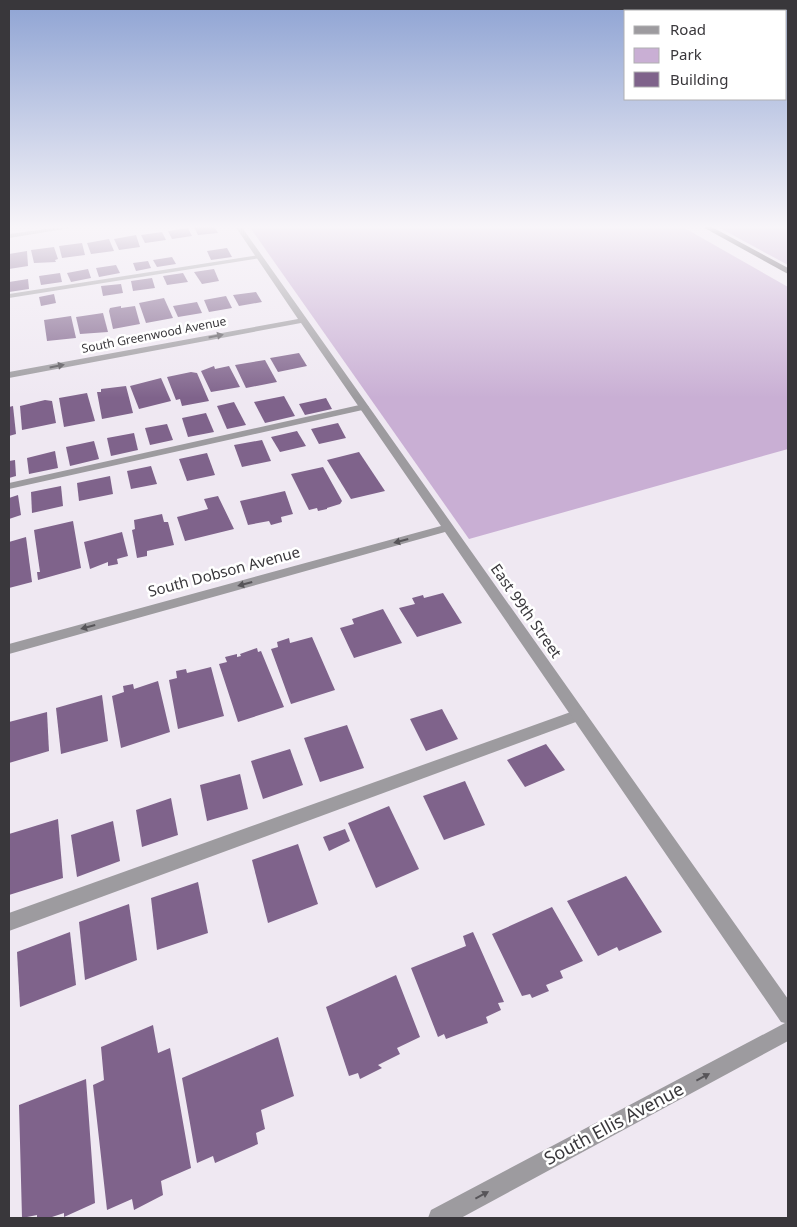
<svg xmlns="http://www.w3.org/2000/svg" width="797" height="1227" viewBox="0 0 797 1227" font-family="'Noto Sans',sans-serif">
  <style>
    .green { fill: #c9afd4 }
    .building { fill: #7f638b }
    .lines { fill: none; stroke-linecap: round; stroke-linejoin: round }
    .service { fill: #9d9b9f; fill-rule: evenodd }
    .minor { fill: #9d9b9f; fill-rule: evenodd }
    .motorway { fill: #48424a; fill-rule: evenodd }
    .oneway { fill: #575559 }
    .labels { text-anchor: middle; stroke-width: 5; stroke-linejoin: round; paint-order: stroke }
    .far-street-label { font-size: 12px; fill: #39373b; stroke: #fff }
    .street-label { font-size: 15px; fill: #39373b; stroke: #fff }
    .near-street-label { font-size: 18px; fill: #39373b; stroke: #fff }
  </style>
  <rect width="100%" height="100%" fill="#efe8f2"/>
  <g class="green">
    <path d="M249 226H681L788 287V449L469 539Z"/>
    <path d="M716 226H777L788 230V265Z"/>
  </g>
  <g class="building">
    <path d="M203 226H214L218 233 198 235 194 227Z"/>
    <path d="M188 228 192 236 172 239 168 231Z"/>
    <path d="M162 232 166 240 145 243 141 235Z"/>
    <path d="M136 235 140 247 119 250 114 239Z"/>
    <path d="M109 239 114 251 91 254 87 243Z"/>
    <path d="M82 243 85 255 62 258 59 246Z"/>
    <path d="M54 247 58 259 55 260 56 262 34 263 31 250Z"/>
    <path d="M227 248 232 257 211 260 207 251Z"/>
    <path d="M27 251 28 266 9 269V254Z"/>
    <path d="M172 257 176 264 157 267 153 260Z"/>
    <path d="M148 261 151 268 136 271 133 263Z"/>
    <path d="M116 265 120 273 99 277 96 268Z"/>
    <path d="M88 269 91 278 71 282 67 273Z"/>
    <path d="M214 269 219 281 202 284 194 272Z"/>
    <path d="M60 273 62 282 41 285 39 276Z"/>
    <path d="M183 273 188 282 167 285 163 276Z"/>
    <path d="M152 278 155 288 133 291 131 281Z"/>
    <path d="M28 279 29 289 9 292V282Z"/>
    <path d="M121 284 123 293 103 296 101 286Z"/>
    <path d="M256 292 262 302 239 306 233 295Z"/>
    <path d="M54 294 56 303 41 306 39 297Z"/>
    <path d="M226 296 232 308 209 312 204 300Z"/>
    <path d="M164 298 173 318 146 323 139 303Z"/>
    <path d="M197 302 202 313 178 317 173 306Z"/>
    <path d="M121 306V308L135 306 140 324 113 329 109 311 110 308Z"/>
    <path d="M103 313 108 332 80 334 76 317Z"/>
    <path d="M71 316 76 338 47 341 44 320Z"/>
    <path d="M299 353 307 366 278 372 270 358Z"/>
    <path d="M265 360 277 382 246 388 235 365Z"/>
    <path d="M214 366 215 369 229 366 240 387 211 392 201 371Z"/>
    <path d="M191 372 197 373 209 401 182 406 180 399 176 400 167 377Z"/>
    <path d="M161 378 171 401 139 409 130 386Z"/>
    <path d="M126 386 133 413 102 419 97 392H101V389Z"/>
    <path d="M87 393 95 421 64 427 59 398Z"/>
    <path d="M284 396 295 416 265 423 254 402Z"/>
    <path d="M326 398 332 409 305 415 299 404Z"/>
    <path d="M45 400 52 401 56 423 22 430 20 406Z"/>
    <path d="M234 402 246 425 227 429 217 406Z"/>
    <path d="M13 406 16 434 9 436V407Z"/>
    <path d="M206 413 214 432 188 437 182 418Z"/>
    <path d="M338 423 346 438 319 444 311 429Z"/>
    <path d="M167 424 173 440 150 445 145 428Z"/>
    <path d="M297 431 306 446 280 452 271 437Z"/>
    <path d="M134 433 138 450 111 456 107 438Z"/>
    <path d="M262 440 271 461 242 467 234 445Z"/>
    <path d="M94 441 99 459 70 466 66 447Z"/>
    <path d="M55 451 58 468 29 474 27 458Z"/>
    <path d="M359 452 385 491 351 499 327 460Z"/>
    <path d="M207 453 215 475 187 481 179 459Z"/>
    <path d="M15 460 16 476 9 478V461Z"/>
    <path d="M151 466 157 484 131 489 127 471Z"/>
    <path d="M323 467 342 501 340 504 327 508V509L318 511 317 508 309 510 291 474Z"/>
    <path d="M110 476 113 494 79 501 77 483Z"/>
    <path d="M61 486 63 506 32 513 31 492Z"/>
    <path d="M285 491 293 514 281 517 282 522 271 525 269 521 248 525 240 501Z"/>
    <path d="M18 495 21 515 9 519V498Z"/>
    <path d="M218 496 234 529 185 541 177 517 208 509 204 499Z"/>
    <path d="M162 514 164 522H168L174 545 147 551V556L137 558 132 530 135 529 134 520Z"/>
    <path d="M73 521 81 568 38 580 37 572H40L34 530Z"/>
    <path d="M122 532 128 556 117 559 118 564 108 566V562L90 569 84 542Z"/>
    <path d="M26 537 32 582 9 588V542Z"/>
    <path d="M443 593 462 623 417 637 399 608 415 604 412 598 423 595 424 598Z"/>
    <path d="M383 609 402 643 354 658 340 628 354 624 352 619Z"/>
    <path d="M312 637 335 690 291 704 271 649 278 647 277 642 289 638 290 643Z"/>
    <path d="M257 648 258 652 261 651 284 707 238 722 219 664 227 662 225 657 237 654V657L241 656 240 654Z"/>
    <path d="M211 667 224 716 178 729 169 680 177 678 176 671 186 669 187 673Z"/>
    <path d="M158 681 170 732 121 748 112 696 124 692 123 686 133 684 134 689Z"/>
    <path d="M102 695 108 741 61 754 56 708Z"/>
    <path d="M442 709 458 739 426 751 410 719Z"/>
    <path d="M47 712 49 751 9 763V722Z"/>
    <path d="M347 725 364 768 320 782 304 738Z"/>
    <path d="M546 744 565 770 525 787 507 760Z"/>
    <path d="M290 749 303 785 263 799 251 761Z"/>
    <path d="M240 774 248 809 207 821 200 785Z"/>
    <path d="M465 781 485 825 444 840 423 796Z"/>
    <path d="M171 798 178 835 142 847 136 810Z"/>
    <path d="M389 806 419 869 376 888 348 823Z"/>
    <path d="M58 819 63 878 9 895V834Z"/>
    <path d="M113 821 120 861 77 877 71 835Z"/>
    <path d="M345 829 350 841 329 851 323 837Z"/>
    <path d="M298 844 318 904 268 923 252 860Z"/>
    <path d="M626 876 662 932 619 951 617 947 598 956 567 901Z"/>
    <path d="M198 882 208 933 157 950 151 898Z"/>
    <path d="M129 904 137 960 85 980 79 922Z"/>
    <path d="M552 907 583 961 560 971 563 978 546 985 549 991 532 998 530 994 522 996 492 934Z"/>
    <path d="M70 932 76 985 20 1007 17 952Z"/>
    <path d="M473 932 504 1002 498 1003 501 1010 486 1017 488 1023 446 1039 444 1034 438 1037 411 968 466 946 463 936Z"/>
    <path d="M396 975 420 1037 397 1048 400 1054 378 1065 382 1068 360 1079 358 1073 349 1076 326 1007Z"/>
    <path d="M153 1025 158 1053 170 1048 191 1168 161 1181 163 1195 134 1210 132 1199 107 1210 93 1085 104 1080 101 1047Z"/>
    <path d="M278 1037 294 1096 261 1110 265 1129 256 1133 258 1144 215 1163 213 1156 197 1163 182 1078Z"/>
    <path d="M86 1079 95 1203 64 1217V1213L49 1218H37V1215L22 1218 19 1105Z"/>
  </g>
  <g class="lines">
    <g class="service">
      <path d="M259 255 261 256V258L9 298V294Z"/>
      <path d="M364 404 369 407 367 409 9 489V483Z"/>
      <path d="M579 709 584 711 586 715 584 719 9 931V913Z"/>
    </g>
    <g class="minor">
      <path d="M68 226H83L9 238V234Z"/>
      <path d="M235 226H241L788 999V1041L461 1218H428L431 1210 785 1023 781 1022 445 532 9 654V644L441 526 301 323 9 378V372L298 319Z"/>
    </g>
    <path class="motorway" d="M701 226H710L788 268V274Z"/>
  </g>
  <defs><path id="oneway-solid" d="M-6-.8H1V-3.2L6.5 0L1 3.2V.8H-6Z" transform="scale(1.25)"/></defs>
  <g class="oneway">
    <use href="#oneway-solid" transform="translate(216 336) rotate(-11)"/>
    <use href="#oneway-solid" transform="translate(57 366) rotate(-11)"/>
    <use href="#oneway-solid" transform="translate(401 541) rotate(165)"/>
    <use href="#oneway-solid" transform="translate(245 584) rotate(165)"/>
    <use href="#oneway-solid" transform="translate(88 627) rotate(165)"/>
    <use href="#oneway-solid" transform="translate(703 1077) rotate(-28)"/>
    <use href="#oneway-solid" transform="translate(482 1195) rotate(-28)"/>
  </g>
  <linearGradient id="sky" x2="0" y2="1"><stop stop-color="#8ea3d3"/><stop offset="0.57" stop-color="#f8f5f9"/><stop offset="1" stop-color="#f8f5f9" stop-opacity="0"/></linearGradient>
  <rect width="797" height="398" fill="url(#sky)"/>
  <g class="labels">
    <g class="far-street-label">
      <text transform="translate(154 335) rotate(-11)" y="4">South Greenwood Avenue</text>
    </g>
    <g class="street-label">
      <text transform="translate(224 572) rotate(-15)" y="5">South Dobson Avenue</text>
      <text transform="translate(526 611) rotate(55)" y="5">East 99th Street</text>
    </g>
    <g class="near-street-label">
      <text transform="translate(614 1124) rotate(-28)" y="6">South Ellis Avenue</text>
    </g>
  </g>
  <rect width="797" height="1227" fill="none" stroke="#39373b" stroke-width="20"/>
  <rect x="624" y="10" width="162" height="90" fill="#ffffff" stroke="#b0afb1"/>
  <rect x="634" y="26" width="25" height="8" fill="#9d9b9f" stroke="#b0afb1"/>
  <text x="670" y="35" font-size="15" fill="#39373b">Road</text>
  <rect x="634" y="48" width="25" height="15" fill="#c9afd4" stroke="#b0afb1"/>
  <text x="670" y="60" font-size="15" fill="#39373b">Park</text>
  <rect x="634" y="72" width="25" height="15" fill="#7f638b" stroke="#b0afb1"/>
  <text x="670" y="85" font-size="15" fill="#39373b">Building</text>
</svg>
